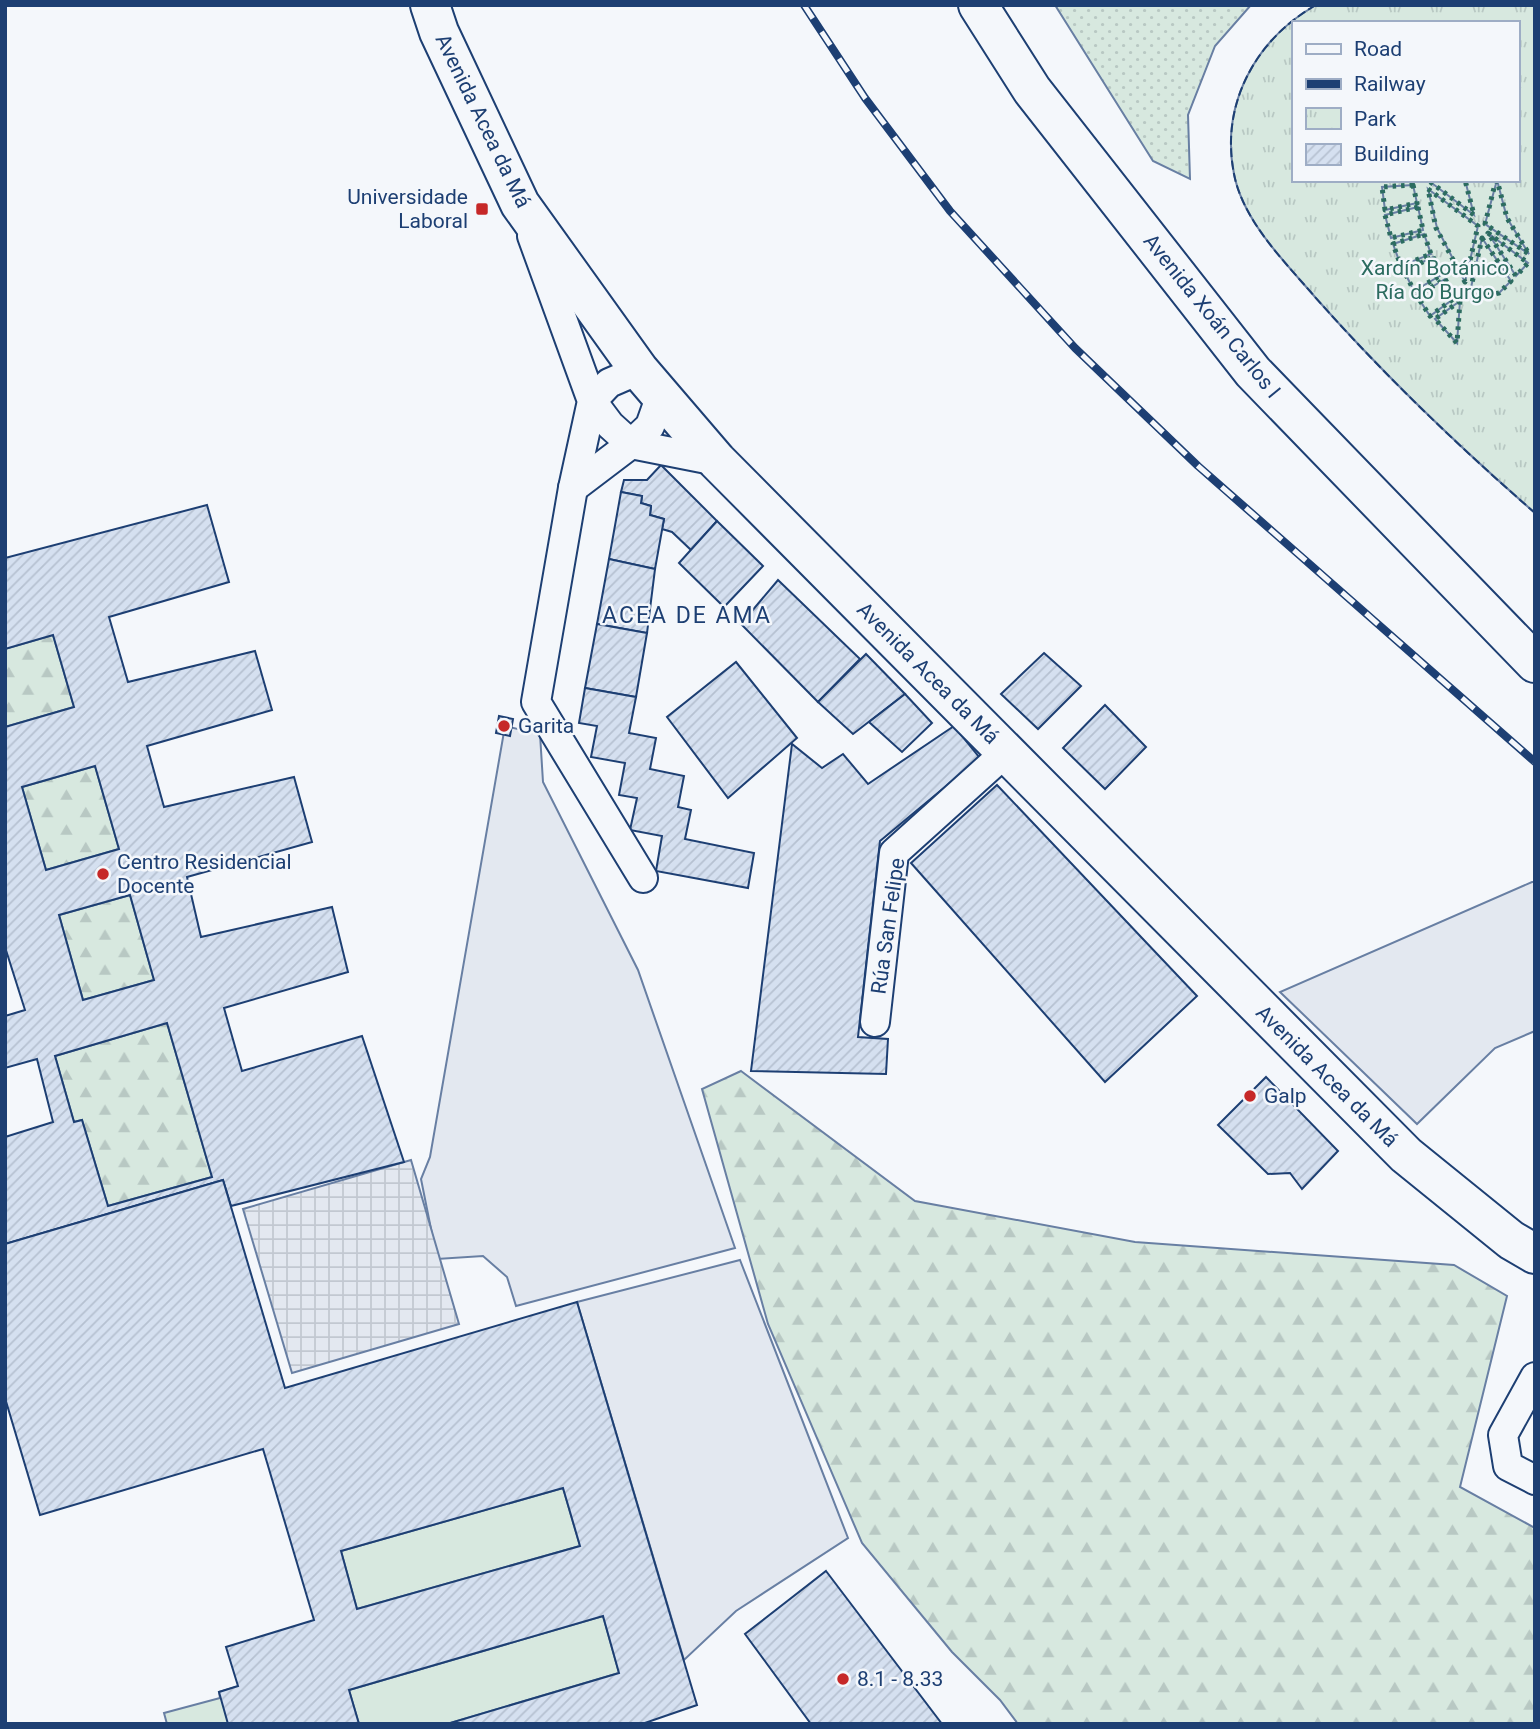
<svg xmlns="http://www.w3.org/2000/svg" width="1540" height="1729" viewBox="0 0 1540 1729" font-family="Roboto,sans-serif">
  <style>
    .grass { fill: url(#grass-dots); stroke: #687fa3; stroke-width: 2 }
    .forest { fill: url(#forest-firs); stroke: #687fa3; stroke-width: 2 }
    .park { fill: url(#park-tufts); stroke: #687fa3; stroke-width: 2; fill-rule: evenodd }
    .garden { fill: #d7e8df; stroke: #687fa3; stroke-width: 2 }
    .parking { fill: #e3e8f0; stroke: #687fa3; stroke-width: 2 }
    .plaza { fill: url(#plaza-grid); stroke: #687fa3; stroke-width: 2 }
    .building { fill: url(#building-hatch); stroke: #1d3f73; stroke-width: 2; fill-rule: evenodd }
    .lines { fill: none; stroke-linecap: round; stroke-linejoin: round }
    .street-casing { stroke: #1d3f73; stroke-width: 32 }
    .secondary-casing { stroke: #1d3f73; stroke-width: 42 }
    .street { stroke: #f4f7fb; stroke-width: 28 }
    .secondary { stroke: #f4f7fb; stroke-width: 38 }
    .rail-casing { stroke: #1d3f73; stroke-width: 8 }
    .rail { stroke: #f4f7fb; stroke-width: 5; stroke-dasharray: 16; stroke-linecap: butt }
    .hedge { stroke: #2c6c60; stroke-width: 5; stroke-dasharray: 3.5 5; stroke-linecap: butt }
    .fence { stroke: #1d3f73; stroke-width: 2; stroke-dasharray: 9 3.5; stroke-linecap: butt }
    .poi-dot { fill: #c62828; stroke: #f4f7fb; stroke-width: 2.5 }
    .labels { text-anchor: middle; stroke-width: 5; stroke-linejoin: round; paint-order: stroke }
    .street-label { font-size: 21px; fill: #1d3f73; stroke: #f4f7fb }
    .poi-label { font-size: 21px; fill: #1d3f73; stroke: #f4f7fb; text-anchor: start }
    .park-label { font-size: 21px; fill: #2c6c60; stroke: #f4f7fb }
    .neighbourhood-label { font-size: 23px; letter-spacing: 2px; fill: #1d3f73; stroke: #f4f7fb }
  </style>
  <defs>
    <pattern id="grass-dots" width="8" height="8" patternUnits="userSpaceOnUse" patternTransform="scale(1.75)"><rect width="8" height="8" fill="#d7e8df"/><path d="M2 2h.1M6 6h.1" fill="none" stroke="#b8c8c3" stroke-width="1.8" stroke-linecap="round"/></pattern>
    <pattern id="forest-firs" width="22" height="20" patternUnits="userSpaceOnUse" patternTransform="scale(1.75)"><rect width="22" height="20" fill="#d7e8df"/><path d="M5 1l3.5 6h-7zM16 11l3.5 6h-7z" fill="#b8c8c3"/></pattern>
    <pattern id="park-tufts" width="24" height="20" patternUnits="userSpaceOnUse" patternTransform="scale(1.75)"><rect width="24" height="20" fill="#d7e8df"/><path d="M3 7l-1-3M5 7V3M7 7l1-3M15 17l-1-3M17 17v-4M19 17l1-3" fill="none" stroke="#b8c8c3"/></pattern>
    <pattern id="plaza-grid" width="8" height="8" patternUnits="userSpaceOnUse" patternTransform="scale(1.75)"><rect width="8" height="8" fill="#e3e8f0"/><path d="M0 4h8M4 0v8" fill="none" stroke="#c2c8d1"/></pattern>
    <pattern id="building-hatch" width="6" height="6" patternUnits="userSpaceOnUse" patternTransform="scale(1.75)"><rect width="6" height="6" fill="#d5e0f0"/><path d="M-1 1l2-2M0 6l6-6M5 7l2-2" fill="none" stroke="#b6c1d1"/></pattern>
  </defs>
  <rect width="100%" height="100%" fill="#f4f7fb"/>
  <path class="grass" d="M1055 5H1251L1215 46 1188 115 1190 179 1153 161Z"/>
  <g class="forest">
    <path d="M53 635 74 707 5 727V649Z"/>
    <path d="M95 766 119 849 46 870 22 787Z"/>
    <path d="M130 895 154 980 83 1000 59 915Z"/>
    <path d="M167 1023 212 1177 108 1206 82 1120 74 1122 55 1056Z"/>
    <path d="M741 1071 915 1201 1135 1242 1454 1265 1507 1296 1460 1487 1535 1528V1724H1018L1000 1700 952 1652 862 1543 768 1324 702 1089Z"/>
  </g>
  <path class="park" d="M1316 5H1535V513C1457 445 1384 375 1315 297 1285 262 1243 221 1234 174 1220 104 1256 39 1316 5ZM1293 23H1517V180H1293Z"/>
  <g class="garden">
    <path d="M1465 180 1474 215 1429 181Z"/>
    <path d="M1497 180 1507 218 1529 254 1485 224Z"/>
    <path d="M1413 185 1417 203 1385 210 1382 187Z"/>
    <path d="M1428 189 1478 226 1465 282 1437 228Z"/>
    <path d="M1418 207 1423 230 1391 238 1385 215Z"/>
    <path d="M1488 233 1528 263 1516 276Z"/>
    <path d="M1424 234 1431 254 1401 266 1393 244Z"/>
    <path d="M1482 238 1511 281 1499 293 1477 297 1470 292Z"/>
    <path d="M1433 257 1443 274 1414 291 1404 271Z"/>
    <path d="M1445 279 1456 297 1430 316 1417 296Z"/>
    <path d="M1460 301 1457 343 1435 319Z"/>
    <path d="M563 1488 580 1546 357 1609 341 1551Z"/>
    <path d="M603 1616 619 1673 447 1724H359L349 1690Z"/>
    <path d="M310 1665 328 1724H167L164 1713 220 1698 219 1692Z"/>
  </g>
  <g class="parking">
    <path d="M505 726 540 734 543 782 638 970 735 1248 516 1306 507 1277 483 1256 437 1259 421 1179 430 1157Z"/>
    <path d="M1532 882H1535V1031L1495 1048 1417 1124 1280 992Z"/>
    <path d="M740 1260 848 1538 736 1611 684 1660 577 1302Z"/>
  </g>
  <path class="plaza" d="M411 1160 459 1324 292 1373 243 1209Z"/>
  <g class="building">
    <path d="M661 465 717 521 691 550 672 532 662 529 664 519 650 515 651 506 641 503 642 496 621 492 624 480H647Z"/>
    <path d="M621 492 642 496 641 503 651 506 650 515 664 519 655 569 609 559Z"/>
    <path d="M207 505 229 582 109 617 128 682 255 651 272 710 147 746 164 807 294 777 312 842 187 877 201 937 332 907 348 972 224 1008 242 1071 362 1036 404 1162 231 1206 223 1180 5 1244V1137L53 1122 37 1059 5 1068V1016L25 1010 5 947V727L74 707 53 635 5 649V558ZM95 766 119 849 46 870 22 787ZM130 895 154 980 83 1000 59 915ZM167 1023 212 1177 108 1206 82 1120 74 1122 55 1056Z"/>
    <path d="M717 521 763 566 724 607 679 563Z"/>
    <path d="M609 559 655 569 647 633 597 624Z"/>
    <path d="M778 580 860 659 818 702 741 624Z"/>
    <path d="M597 624 647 633 636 697 585 688Z"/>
    <path d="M1044 653 1081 686 1038 729 1001 694Z"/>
    <path d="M866 654 905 694 853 734 818 702Z"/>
    <path d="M736 662 797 738 728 798 667 717Z"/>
    <path d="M585 688 636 697 629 733 656 738 650 769 684 776 678 807 691 810 685 839 754 853 748 888 656 871 662 836 630 830 637 798 619 795 625 763 591 757 597 726 579 723Z"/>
    <path d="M905 694 932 723 902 752 869 722Z"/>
    <path d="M1105 705 1146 747 1105 789 1063 748Z"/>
    <path d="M499 716 513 719 510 736 496 733Z"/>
    <path d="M954 726 980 758 880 841 858 1037 888 1039 886 1074 751 1071 792 744 822 768 843 754 868 784Z"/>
    <path d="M997 785 1197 996 1105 1082 911 863Z"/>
    <path d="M1266 1077 1338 1151 1302 1189 1290 1173 1268 1174 1218 1125Z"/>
    <path d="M223 1180 285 1388 577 1302 697 1705 642 1724H447L619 1673 603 1616 349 1690 359 1724H228L219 1692 238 1686 226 1647 314 1620 263 1449 40 1515 5 1398V1244ZM563 1488 580 1546 357 1609 341 1551Z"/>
    <path d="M826 1571 942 1724H811L745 1634Z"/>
  </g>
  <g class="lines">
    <defs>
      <g id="street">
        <path d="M532 236 592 401 573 488 536 702 643 878"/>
        <path d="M639 370 609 383 592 401 610 425 631 444 650 426 661 395"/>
        <path d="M573 488 631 444 717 461"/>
        <path d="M875 1022 894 853 1006 752"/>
        <path d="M1535 1377 1503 1435 1508 1466 1535 1480"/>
      </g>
      <g id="secondary">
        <path d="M430 5 439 32 520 204 639 370 717 461 1406 1155 1511 1240 1535 1254"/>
        <path d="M978 5 1032 90 1253 372 1535 663"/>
      </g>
    </defs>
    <use href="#street" class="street-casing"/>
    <use href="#secondary" class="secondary-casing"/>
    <use href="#street" class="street"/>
    <use href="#secondary" class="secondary"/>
    <defs>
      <path id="rail" d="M804 5 865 98 950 211 1075 348 1198 466 1535 762"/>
    </defs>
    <use href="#rail" class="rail-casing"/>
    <use href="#rail" class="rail"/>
    <g class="hedge">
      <path d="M1517 79V80"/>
      <path d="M1517 88 1520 85 1517 91"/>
      <path d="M1436 180 1429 181 1474 215 1465 180"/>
      <path d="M1496 180 1485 224 1529 254 1507 218 1497 180"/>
      <path d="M1413 185 1417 203 1385 210 1382 187Z"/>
      <path d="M1428 189 1478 226 1465 282 1436 228Z"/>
      <path d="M1418 207 1423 230 1391 238 1385 215Z"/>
      <path d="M1488 233 1528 263 1516 276Z"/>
      <path d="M1424 234 1431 254 1401 266 1393 244Z"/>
      <path d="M1482 238 1511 281 1499 293 1477 297 1470 292Z"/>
      <path d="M1433 257 1443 274 1414 291 1404 271Z"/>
      <path d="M1445 279 1456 297 1430 316 1417 296Z"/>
      <path d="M1460 301 1457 343 1435 319Z"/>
    </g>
    <path class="fence" d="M1316 5C1256 39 1220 104 1234 174 1243 221 1285 262 1315 297 1384 375 1457 445 1535 513"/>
  </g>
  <g class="poi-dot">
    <rect x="475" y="202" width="14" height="14" rx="3.5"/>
    <circle cx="504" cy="726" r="7"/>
    <circle cx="103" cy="874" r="7"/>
    <circle cx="1250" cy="1096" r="7"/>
    <circle cx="843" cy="1679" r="7"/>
  </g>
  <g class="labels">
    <g class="street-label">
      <text transform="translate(483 121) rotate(64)" y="7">Avenida Acea da Má</text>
      <text transform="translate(1212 316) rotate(51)" y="7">Avenida Xoán Carlos I</text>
      <text transform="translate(928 673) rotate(45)" y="7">Avenida Acea da Má</text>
      <text transform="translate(888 926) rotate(-82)" y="7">Rúa San Felipe</text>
      <text transform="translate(1327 1076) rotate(45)" y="7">Avenida Acea da Má</text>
    </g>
    <g class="poi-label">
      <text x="468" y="204" text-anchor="end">Universidade<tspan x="468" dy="24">Laboral</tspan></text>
      <text x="518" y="733">Garita</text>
      <text x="117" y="869">Centro Residencial<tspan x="117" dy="24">Docente</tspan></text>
      <text x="1264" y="1103">Galp</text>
      <text x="857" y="1686">8.1 - 8.33</text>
    </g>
    <g class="park-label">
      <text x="1435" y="275">Xardín Botánico<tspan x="1435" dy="24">Ría do Burgo</tspan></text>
    </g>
    <g class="neighbourhood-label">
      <text x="687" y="623">ACEA DE AMA</text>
    </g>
  </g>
  <rect width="1540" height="1729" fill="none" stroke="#1d3f73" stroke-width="14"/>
  <rect x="1292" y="21" width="228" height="161" fill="#f4f7fb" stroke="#9eadc5" stroke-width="2"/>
  <rect x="1306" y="44" width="35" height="10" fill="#f4f7fb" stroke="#9eadc5" stroke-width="2"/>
  <text x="1354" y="56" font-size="21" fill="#1d3f73">Road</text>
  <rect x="1306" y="79" width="35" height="10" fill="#1d3f73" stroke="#9eadc5" stroke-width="2"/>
  <text x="1354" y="91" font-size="21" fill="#1d3f73">Railway</text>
  <rect x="1306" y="108" width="35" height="21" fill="url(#park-tufts)" stroke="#9eadc5" stroke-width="2"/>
  <text x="1354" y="126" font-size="21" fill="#1d3f73">Park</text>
  <rect x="1306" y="144" width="35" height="21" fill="url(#building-hatch)" stroke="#9eadc5" stroke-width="2"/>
  <text x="1354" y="161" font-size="21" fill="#1d3f73">Building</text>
</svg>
